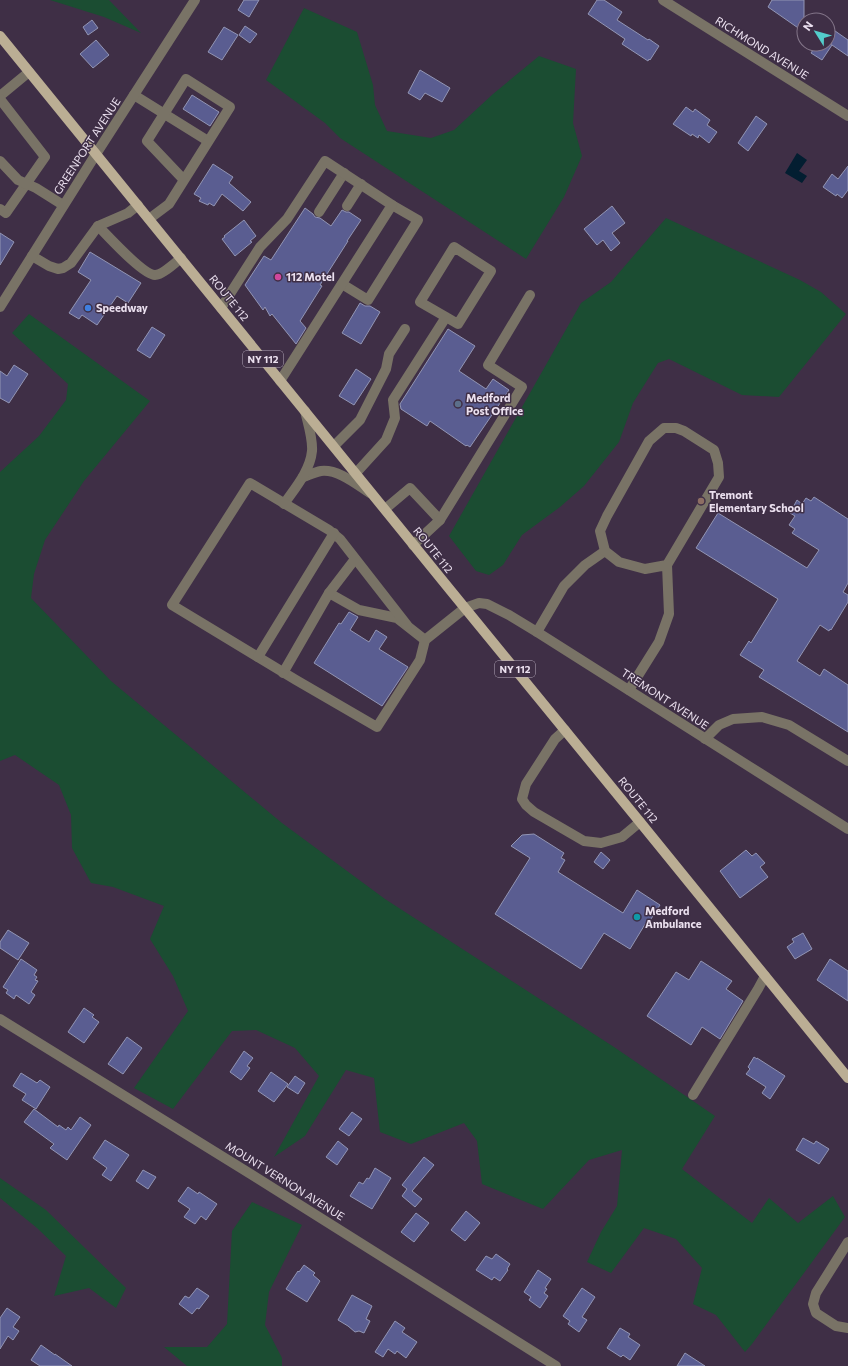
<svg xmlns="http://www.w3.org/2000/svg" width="848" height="1366" viewBox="0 0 848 1366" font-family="Commissioner,sans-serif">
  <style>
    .green { fill: #1b4d32 }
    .water { fill: #031e31 }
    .building { fill: #5a5d91; stroke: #9295b4 }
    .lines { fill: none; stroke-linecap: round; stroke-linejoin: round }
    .minor { stroke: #797366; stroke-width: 10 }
    .major { stroke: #bbae94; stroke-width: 10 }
    .hotel-dot { fill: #d1479c; stroke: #3f2f46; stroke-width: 1.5 }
    .shop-dot { fill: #3f7fe0; stroke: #3f2f46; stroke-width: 1.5 }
    .service-dot { fill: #5c6f8a; stroke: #3f2f46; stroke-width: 1.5 }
    .education-dot { fill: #8d6e63; stroke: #3f2f46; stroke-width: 1.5 }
    .culture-dot { fill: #0f9aa8; stroke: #3f2f46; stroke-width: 1.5 }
    .labels { text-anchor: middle; stroke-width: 3; stroke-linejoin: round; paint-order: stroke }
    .shield { fill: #3f2f46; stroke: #b7abbc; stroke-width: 1 }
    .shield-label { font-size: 10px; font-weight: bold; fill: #ebe0ef }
    .street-label { font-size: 11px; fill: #ebe0ef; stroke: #3f2f46 }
    .poi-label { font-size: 11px; font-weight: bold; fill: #ebe0ef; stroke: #3f2f46; text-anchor: start }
  </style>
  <rect width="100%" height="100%" fill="#3f2f46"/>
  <g class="green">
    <path d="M50 0H109L141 33 104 17Z"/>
    <path d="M304 8 357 32 373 85 375 105 387 131 431 138 454 130 493 94 539 56 576 69 573 123 582 156 564 197 526 259 340 138 325 123 266 80Z"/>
    <path d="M666 218 800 280 821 292 846 314 779 397 742 395 669 359 658 363 633 403 619 442 584 486 560 507 522 535 503 565 489 575 476 571 449 536 581 303 611 282Z"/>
    <path d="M29 314 150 401 84 481 45 540 34 574 31 598 111 681 282 823 385 899 614 1047 715 1116 682 1169 752 1223 769 1198 798 1223 833 1196 845 1217 752 1344 745 1352 716 1315 693 1304 702 1268 676 1239 644 1228 611 1273 587 1262 601 1232 617 1206 622 1150 589 1160 543 1209 482 1184 477 1141 464 1123 411 1144 380 1132 374 1078 346 1070 305 1136 274 1157 319 1076 295 1048 256 1030 232 1031 173 1109 134 1088 188 1011 173 976 150 939 164 906 113 887 91 883 72 848 71 815 59 785 15 755 0 761V472L39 436 66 400 68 384 12 333Z"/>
    <path d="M0 1178 46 1210 126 1288 116 1308 89 1288 54 1296 66 1256 37 1228 0 1198Z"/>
    <path d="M252 1202 302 1225 269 1292 265 1325 282 1358V1366H187L164 1347H207L227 1324 232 1231Z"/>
  </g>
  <path class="water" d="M797 153 807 160 799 171 807 176 802 183 785 173Z"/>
  <g class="building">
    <path d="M244 0H259L249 17 238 10Z"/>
    <path d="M597 0H604L622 12 617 20 648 40 649 39 659 46 650 60 649 59 648 61 622 44 625 39 588 14Z"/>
    <path d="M772 0H804V32L768 7Z"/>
    <path d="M92 20 98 28 88 35 83 27Z"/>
    <path d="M245 26 257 34 250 43 239 35Z"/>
    <path d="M828 26 848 40V56L832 45 822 60 811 53 813 50 803 44H832L828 41Z"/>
    <path d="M224 27 238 35 222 60 208 52Z"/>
    <path d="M96 40 109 55 93 68 80 54Z"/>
    <path d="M420 70 450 88 442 102 425 93 420 100 408 93Z"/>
    <path d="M192 95 219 112 210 126 183 109Z"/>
    <path d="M686 107 693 112 695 109 710 120 707 125 717 132 709 143 699 135 698 138 692 134 691 136 673 124Z"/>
    <path d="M756 116 767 124 748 151 738 143Z"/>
    <path d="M213 164 233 177 229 183 251 202 243 211 222 194 214 206 209 203 208 205 199 201 201 198 194 194Z"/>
    <path d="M848 166V190L842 198 837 194 836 196 823 187 832 174 838 179Z"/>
    <path d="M612 206 625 223 612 233 620 243 611 251 603 240 597 245 584 229Z"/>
    <path d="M305 208 313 214 315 217 320 218 331 226 342 210 346 212H349L361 220 347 241H348L320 285 322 286 300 321 306 328 296 344 272 314 270 316 265 307 263 310 245 285 264 256 271 260Z"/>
    <path d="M244 220 256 236 250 241 252 242 235 256 222 239 225 237 224 236Z"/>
    <path d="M0 233 14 242 0 265Z"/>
    <path d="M90 252 141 283 128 303 117 296 97 325 82 315 79 319 69 313 91 280 78 272Z"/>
    <path d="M360 303 365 306H370L380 312 361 344 342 333Z"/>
    <path d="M152 327 165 335 150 358 137 350Z"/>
    <path d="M448 329 475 346 459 371 486 389 493 379 509 390 470 447 467 445 466 446 430 421 427 426 401 409 400 404Z"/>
    <path d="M14 365 28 374 9 403 0 398V371L7 376Z"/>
    <path d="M356 369 371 379 354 405 339 396Z"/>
    <path d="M814 497 848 519V583L843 592 848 595V602L831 630 830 629 829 631 820 625 797 661 820 676 824 669 848 685V732L759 677 764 670 740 655 749 641 751 643 778 599 696 548 718 513 807 568 819 550 792 533 795 529 789 525 795 516 790 513 797 500 802 504 806 498 811 501Z"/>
    <path d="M349 612 358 617 350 630 369 642 376 630 387 637 379 649 408 667 382 706 314 663 339 623 341 624Z"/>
    <path d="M534 834 564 853 561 858 565 860 558 872 623 913 637 890 660 905 649 922 647 921 630 949 604 933 581 969 495 914 530 858 511 846 522 835Z"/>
    <path d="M746 850 752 856 756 853 765 863 760 867 768 877 740 898 720 871Z"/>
    <path d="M601 852 610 860 603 869 594 862Z"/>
    <path d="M8 930 29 943 18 960 0 948V942Z"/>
    <path d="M803 933 812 949 795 959 787 947 794 942 792 939Z"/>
    <path d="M21 959 37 970 34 975 37 977 35 980 38 981 31 992 35 995 29 1004 16 995 14 999 6 993 8 990 3 987Z"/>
    <path d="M830 959 848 971V1001L817 980Z"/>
    <path d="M701 961 732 981 726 989 743 1001 720 1039 702 1027 691 1045 647 1016 676 972 689 980Z"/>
    <path d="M84 1008 94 1015 92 1017 99 1022 84 1043 68 1032Z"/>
    <path d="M127 1037 142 1048 123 1074 108 1064Z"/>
    <path d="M244 1051 253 1058 247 1066 250 1068 241 1080 230 1072Z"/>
    <path d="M754 1057 757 1059V1058L785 1076 770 1099 762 1093 766 1087 746 1074 750 1069 748 1067Z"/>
    <path d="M271 1072 288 1084 274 1102 258 1091Z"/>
    <path d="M21 1073 37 1083 40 1080 50 1087 36 1109 22 1100 26 1094 13 1086Z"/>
    <path d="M295 1076 305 1083 298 1094 287 1087Z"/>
    <path d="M34 1109 58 1127 59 1125 66 1130 68 1127 71 1130 80 1117 91 1125 67 1160 50 1148 54 1144 24 1122Z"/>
    <path d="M352 1112 362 1119 349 1136 339 1129Z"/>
    <path d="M803 1138 814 1144 816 1141 829 1149 819 1164 796 1150Z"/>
    <path d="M105 1140 129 1155 111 1181 102 1175 107 1168 93 1158Z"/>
    <path d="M338 1141 348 1149 337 1165 326 1157Z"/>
    <path d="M424 1157 434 1165 412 1191 422 1199 415 1207 402 1196 407 1189 402 1185Z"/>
    <path d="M375 1168 391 1178 372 1209 350 1196 359 1182 363 1184 367 1178 369 1179Z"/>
    <path d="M143 1170 156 1177 148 1189 136 1181Z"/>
    <path d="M188 1187 198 1194 199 1192 217 1204 206 1220 201 1216 195 1224 184 1217 190 1209 178 1201Z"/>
    <path d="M466 1211 480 1223 465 1241 451 1230Z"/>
    <path d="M416 1213 429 1223 414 1242 401 1232Z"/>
    <path d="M496 1254 510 1264 507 1269 508 1270 500 1281 494 1277 492 1280 476 1270 486 1256 492 1259Z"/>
    <path d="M304 1265 315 1273 313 1275 320 1281 307 1302 286 1289 298 1271 299 1272Z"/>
    <path d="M538 1270 551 1279 545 1288 547 1289 544 1293 548 1296 540 1308 529 1300 531 1297 524 1292Z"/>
    <path d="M197 1288 209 1296 199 1309 197 1308 192 1314 179 1304 185 1296 189 1298Z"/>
    <path d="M582 1288 595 1297 582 1317 587 1320 579 1332 568 1324 570 1321 563 1316Z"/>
    <path d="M352 1295 372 1306 366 1319 370 1321 364 1333 359 1331 355 1332 348 1326 338 1320Z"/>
    <path d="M7 1308 20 1317 13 1327 19 1331 13 1340 8 1336 0 1349V1318Z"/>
    <path d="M395 1321 405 1328 402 1332 417 1342 406 1358 397 1351 395 1354 388 1349 383 1357 375 1352Z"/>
    <path d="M620 1328 630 1334 628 1337 640 1345 630 1360 623 1355 621 1357 607 1348Z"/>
    <path d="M41 1345 55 1355V1354L72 1366H40L31 1360Z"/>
    <path d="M685 1353 705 1366H677Z"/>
  </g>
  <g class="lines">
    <g class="minor">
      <path d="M663 0 848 116"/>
      <path d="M134 95 208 141"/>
      <path d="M0 96 29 72"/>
      <path d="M0 99 45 157 6 213 0 209"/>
      <path d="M0 161 18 180 36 188 63 205"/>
      <path d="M347 206 361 184"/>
      <path d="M319 212 344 173"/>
      <path d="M149 219 169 204 230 107 186 79 147 141 184 180"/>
      <path d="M98 226C108 236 143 275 155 275 162 275 175 263 181 258"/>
      <path d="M32 256 49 266 58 269 63 268 71 263 98 226 128 213 138 205"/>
      <path d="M342 284 368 300 418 220 392 205"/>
      <path d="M0 307 96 154 195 0"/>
      <path d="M221 308 260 247 287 219 325 161 392 205 280 381"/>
      <path d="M334 446 360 420 386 369 389 354 405 329"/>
      <path d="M356 473 386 440 395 418 393 400 446 317 420 302 454 247 491 271 458 324 446 317"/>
      <path d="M303 477C309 475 315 472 321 471 338 469 356 484 370 493"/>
      <path d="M284 504C295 488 310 471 312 451 313 439 308 424 305 411"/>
      <path d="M385 509 410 488 440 520"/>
      <path d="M413 545 440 520 522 387 488 365 530 295"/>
      <path d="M329 593 359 610 397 618 425 640"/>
      <path d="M407 625 340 539 329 530 250 483 172 605 296 680 377 727 420 660 425 640 465 608 479 603 487 604 509 615 537 632 848 829"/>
      <path d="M537 632 564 586 585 565 605 551"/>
      <path d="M258 657 334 533"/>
      <path d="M283 673 329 593 355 559"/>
      <path d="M629 690 659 642 669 614 667 565 719 477 718 463 714 450 684 431 676 428H664L649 441 607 516 600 531 605 551 619 562 645 569 667 565"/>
      <path d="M565 730 555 739 526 784 522 799 526 805 534 812 584 841 601 843 622 837 640 822"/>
      <path d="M705 739 719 725 733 719 762 717 789 725 848 761"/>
      <path d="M0 1019 249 1173 556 1366"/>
      <path d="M693 1095 758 989 765 976"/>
      <path d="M848 1242 816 1293 813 1304 816 1313 836 1326 848 1328"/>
    </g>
    <path class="major" d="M0 36 451 591 640 822 848 1078"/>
  </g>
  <circle class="hotel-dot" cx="278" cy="277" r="4"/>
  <circle class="shop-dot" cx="88" cy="308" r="4"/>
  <circle class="service-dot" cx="458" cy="404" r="4"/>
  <circle class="education-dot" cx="701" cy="501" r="4"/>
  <circle class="culture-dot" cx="637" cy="917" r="4"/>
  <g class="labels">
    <g class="shield">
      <rect x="243" y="351" width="40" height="16" rx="3"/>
      <rect x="495" y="661" width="40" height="16" rx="3"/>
    </g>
    <g class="shield-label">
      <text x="263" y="363">NY 112</text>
      <text x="515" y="673">NY 112</text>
    </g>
    <g class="street-label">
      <text transform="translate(762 48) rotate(32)" y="4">RICHMOND AVENUE</text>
      <text transform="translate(87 146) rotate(-57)" y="4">GREENPORT AVENUE</text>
      <text transform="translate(229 298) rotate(51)" y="4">ROUTE 112</text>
      <text transform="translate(433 550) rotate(51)" y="4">ROUTE 112</text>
      <text transform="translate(665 699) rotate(33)" y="4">TREMONT AVENUE</text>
      <text transform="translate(638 800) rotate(51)" y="4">ROUTE 112</text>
      <text transform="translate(285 1181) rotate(32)" y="4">MOUNT VERNON AVENUE</text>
    </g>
    <g class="poi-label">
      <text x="286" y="281">112 Motel</text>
      <text x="96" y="312">Speedway</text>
      <text x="466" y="402">Medford<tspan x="466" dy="13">Post Office</tspan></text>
      <text x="709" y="499">Tremont<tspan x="709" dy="13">Elementary School</tspan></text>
      <text x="645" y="915">Medford<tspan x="645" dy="13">Ambulance</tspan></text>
    </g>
  </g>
  <g transform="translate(816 32) rotate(307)"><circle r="19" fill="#3f2f46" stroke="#84768a"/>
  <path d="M0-3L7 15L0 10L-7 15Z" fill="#53cdcb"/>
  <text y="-6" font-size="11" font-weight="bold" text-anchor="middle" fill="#ebe0ef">N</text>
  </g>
</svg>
